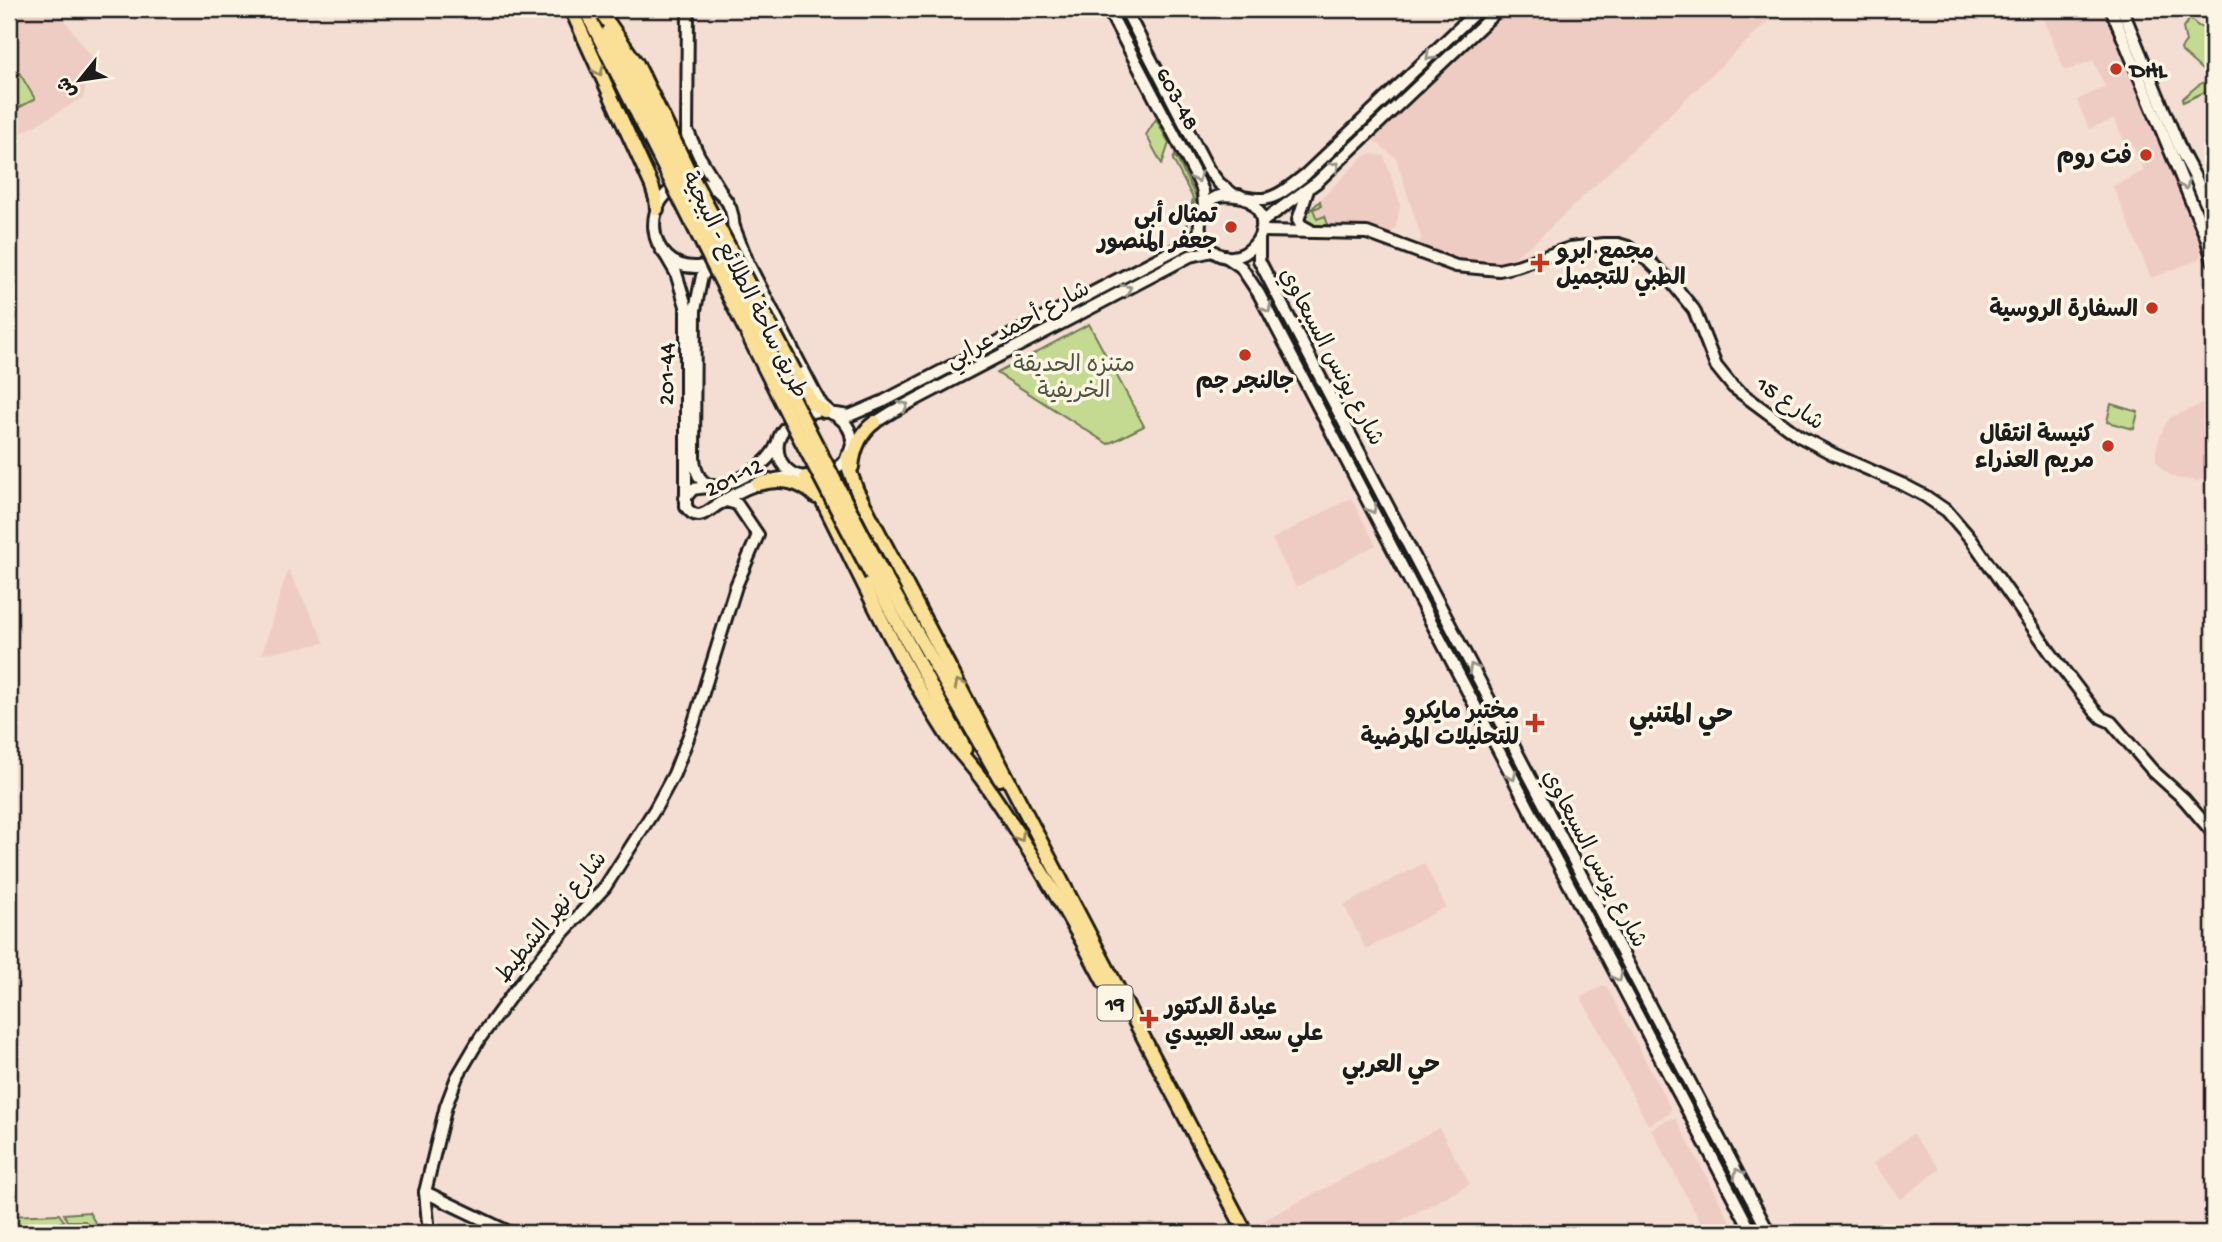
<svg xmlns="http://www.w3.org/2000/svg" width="2222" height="1242" viewBox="0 0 2222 1242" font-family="'Gochi Hand','Playpen Sans Arabic',sans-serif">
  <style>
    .built { fill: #eeccc4 }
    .green { fill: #c4da90; stroke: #707b56; stroke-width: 2 }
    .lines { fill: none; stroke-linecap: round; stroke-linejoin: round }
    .secondary-casing { stroke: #1c1c1c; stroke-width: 16 }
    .primary-casing { stroke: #1c1c1c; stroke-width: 18 }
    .secondary { stroke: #fcf5e5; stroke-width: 10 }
    .primary { stroke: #fadf96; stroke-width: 12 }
    .primary-bridge-casing { stroke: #1c1c1c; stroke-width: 18; stroke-linecap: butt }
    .primary-bridge { stroke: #fadf96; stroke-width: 12 }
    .oneway { stroke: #97938b }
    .oneway2 { stroke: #96875f }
    .poi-dot { fill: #c8321e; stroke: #fcf5e5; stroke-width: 2.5 }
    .labels { text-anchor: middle; stroke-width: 7; stroke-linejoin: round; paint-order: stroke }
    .shield { fill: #fcf5e5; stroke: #5f5d58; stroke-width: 2 }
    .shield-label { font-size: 21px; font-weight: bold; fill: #1c1c1c }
    .poi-label { font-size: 23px; font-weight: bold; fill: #1c1c1c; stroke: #fcf5e5; text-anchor: end }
    .street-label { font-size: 23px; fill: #1c1c1c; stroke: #fcf5e5 }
    .park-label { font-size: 23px; fill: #4e553f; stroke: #fcf5e5 }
    .neighbourhood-label { font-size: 24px; font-weight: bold; fill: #1c1c1c; stroke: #fcf5e5 }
    .quarter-label { font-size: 26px; font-weight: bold; fill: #1c1c1c; stroke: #fcf5e5 }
  </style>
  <rect width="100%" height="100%" fill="#f4ddd2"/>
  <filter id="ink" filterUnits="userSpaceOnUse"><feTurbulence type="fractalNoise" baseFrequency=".0143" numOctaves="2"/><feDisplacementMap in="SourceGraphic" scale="14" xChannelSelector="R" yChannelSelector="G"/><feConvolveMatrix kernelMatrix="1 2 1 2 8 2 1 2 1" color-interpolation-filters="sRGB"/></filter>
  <g filter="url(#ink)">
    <g class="built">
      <path d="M9 9H56L92 57 83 98 9 140Z"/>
      <path d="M1508 9H1781L1536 241 1509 261 1498 264 1483 263 1456 260 1418 249 1421 237 1396 158 1372 139Z"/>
      <path d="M2039 9H2104L2201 246V256L2197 260 2151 278 2113 186 2144 171 2133 145 2127 147 2114 119 2089 129 2077 100 2105 87 2093 60 2065 71Z"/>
      <path d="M1369 154 1384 156 1398 196 1400 206 1396 226 1392 233 1359 225V229L1322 228 1304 218 1305 215 1362 158Z"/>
      <path d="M2213 399V476L2198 481 2176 478 2163 470 2156 460V448L2164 427 2170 418Z"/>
      <path d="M1351 498 1376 545 1296 587 1272 539Z"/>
      <path d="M288 569 325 643 262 654Z"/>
      <path d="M1424 863 1446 907 1366 949 1344 905Z"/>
      <path d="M1603 986 1607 987 1671 1109 1669 1114 1648 1125 1581 997Z"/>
      <path d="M1672 1118 1676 1119 1736 1233H1706L1651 1129Z"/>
      <path d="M1439 1128 1470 1184 1378 1233H1257L1253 1226Z"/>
      <path d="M1912 1134 1940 1169 1901 1199 1873 1164Z"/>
    </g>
    <g class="green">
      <path d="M2190 19 2198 26 2213 32V88L2183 102 2182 99 2197 86 2211 78 2182 52 2181 49 2186 42 2183 28Z"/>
      <path d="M9 55 35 99 9 113Z"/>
      <path d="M1156 119 1169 143 1162 164 1146 135Z"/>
      <path d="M1175 155 1196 197 1187 227 1193 198 1173 160Z"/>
      <path d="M1320 201 1321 206 1313 209 1317 219 1325 216 1329 228 1309 227 1306 223 1305 215Z"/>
      <path d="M1089 324 1144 426 1108 444 997 373Z"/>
      <path d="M2111 404 2138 412 2134 429 2107 422Z"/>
      <path d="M89 1212 101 1233H94L85 1221H67L64 1214Z"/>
      <path d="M59 1214 64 1221 37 1233H9V1216Z"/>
    </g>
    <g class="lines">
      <defs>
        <g id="secondary">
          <path d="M1108 9 1198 180 1203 191 1204 208"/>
          <path d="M1125 9 1208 169 1219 183 1233 194"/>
          <path d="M2111 9 2206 237 2213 261"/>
          <path d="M2122 9 2181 151 2196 179 2213 221"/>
          <path d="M689 134 699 156 720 190"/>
          <path d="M678 157 685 146 687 137 688 9"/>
          <path d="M691 181C748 185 745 264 697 267 645 269 637 192 691 181Z"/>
          <path d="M1308 190 1298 220 1301 225 1310 230"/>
          <path d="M1239 195C1294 219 1238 285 1206 244 1199 236 1198 224 1202 214 1214 182 1241 201 1264 199 1279 197 1293 184 1305 175L1479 9"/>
          <path d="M1262 222 1317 182 1499 9"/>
          <path d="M734 227 748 263 814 391 822 405 829 411"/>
          <path d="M1261 231 1367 233 1456 266 1499 270 1517 266 1570 248 1604 244H1618L1628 247 1650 262 1673 284 1694 310 1716 366 1733 387 1799 436 1833 454 1902 484 1925 496 1947 511 1971 539 2050 652 2094 710 2102 718 2111 722 2152 770 2184 799 2213 833"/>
          <path d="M1259 239V260L1275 291 1769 1233"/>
          <path d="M665 254 676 273 686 306V507C690 512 693 515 699 515 708 514 716 505 723 501 748 485 775 475 806 477"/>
          <path d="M1225 256 1241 267 1259 294 1752 1233"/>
          <path d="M714 262 702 276 695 310 694 457C695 474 701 487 720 486"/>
          <path d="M820 410C843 413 861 435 847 457 837 474 805 484 789 471 783 466 779 459 778 452 774 427 800 414 820 410Z"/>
          <path d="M836 414 849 416 884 401 1184 245 1200 232"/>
          <path d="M868 427 892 412 1190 256 1212 251"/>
          <path d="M685 498 693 489C702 487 712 488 721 485 742 481 769 464 777 444"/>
          <path d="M425 1192 511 1233"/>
          <path d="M429 1233 425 1192 446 1106 457 1077 480 1038 513 993 548 949 605 887 655 809 674 774 693 725 736 586 758 535 737 504 726 501 719 504"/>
        </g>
        <g id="primary">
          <path d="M571 9 652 186 656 199 657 209"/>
          <path d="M585 9 617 73"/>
          <path d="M599 9 637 64"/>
          <path d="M608 31 627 68"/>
          <path d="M795 372 812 403 824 411"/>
          <path d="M848 456 849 469 857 491 1246 1233"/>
          <path d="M852 467C854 448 860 433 875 422"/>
          <path d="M806 477 816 488C857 569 896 656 945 732 956 750 972 765 984 782 1028 846 1068 913 1104 982"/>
          <path d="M758 484C780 478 799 480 816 497"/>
          <path d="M881 570 1000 779"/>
          <path d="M872 576 965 749"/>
        </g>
      </defs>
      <use href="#secondary" class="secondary-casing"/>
      <use href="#primary" class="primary-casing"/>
      <use href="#secondary" class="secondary"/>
      <use href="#primary" class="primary"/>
      <defs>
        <g id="primary-bridge">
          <path d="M637 64 689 171 795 372"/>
          <path d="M627 68 802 417 881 570"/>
          <path d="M617 73 792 423 872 576"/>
        </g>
      </defs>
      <use href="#primary-bridge" class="primary-bridge-casing"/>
      <use href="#primary-bridge" class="primary-bridge"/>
    </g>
    <defs><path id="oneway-chevron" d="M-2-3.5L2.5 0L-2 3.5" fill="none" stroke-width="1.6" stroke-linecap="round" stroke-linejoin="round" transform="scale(1.75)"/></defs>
    <g class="oneway">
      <use href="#oneway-chevron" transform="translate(1430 56) rotate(136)"/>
      <use href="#oneway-chevron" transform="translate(1335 166) rotate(-43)"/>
      <use href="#oneway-chevron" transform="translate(1197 178) rotate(64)"/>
      <use href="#oneway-chevron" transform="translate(2185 185) rotate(67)"/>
      <use href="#oneway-chevron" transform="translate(1127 289) rotate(-28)"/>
      <use href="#oneway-chevron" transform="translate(1267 308) rotate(62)"/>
      <use href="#oneway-chevron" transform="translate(904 406) rotate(-28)"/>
      <use href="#oneway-chevron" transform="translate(1372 509) rotate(62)"/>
      <use href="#oneway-chevron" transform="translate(1473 668) rotate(-118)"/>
      <use href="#oneway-chevron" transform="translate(1512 776) rotate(62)"/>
      <use href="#oneway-chevron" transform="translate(1618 977) rotate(62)"/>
      <use href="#oneway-chevron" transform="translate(1738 1173) rotate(-118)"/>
    </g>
    <g class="oneway2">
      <use href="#oneway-chevron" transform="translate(599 71) rotate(65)"/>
      <use href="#oneway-chevron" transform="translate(959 684) rotate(-118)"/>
      <use href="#oneway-chevron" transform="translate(1020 837) rotate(57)"/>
    </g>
  </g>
  <g class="poi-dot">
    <circle cx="2116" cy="69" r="7"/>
    <circle cx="2146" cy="155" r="7"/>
    <circle cx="1231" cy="227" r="7"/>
    <path d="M1536.5 252.5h7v7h7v7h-7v7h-7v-7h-7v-7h7z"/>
    <circle cx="2152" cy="308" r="7"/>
    <circle cx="1245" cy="355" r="7"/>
    <circle cx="2108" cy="446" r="7"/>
    <path d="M1531.5 712.5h7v7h7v7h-7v7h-7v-7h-7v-7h7z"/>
    <path d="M1145.5 1008.5h7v7h7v7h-7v7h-7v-7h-7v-7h7z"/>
  </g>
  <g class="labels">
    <rect class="shield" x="1097.5" y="985.5" width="35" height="35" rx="5"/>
    <g class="shield-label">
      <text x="1115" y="1010">19</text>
    </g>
    <g class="poi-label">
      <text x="2130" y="77" text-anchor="start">DHL</text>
      <text x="2132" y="163">فت روم</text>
      <text x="1217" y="222">تمثال أبي<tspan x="1217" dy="26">جعفر المنصور</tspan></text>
      <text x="1556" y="258" text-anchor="start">مجمع ابرو<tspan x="1556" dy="26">الطبي للتجميل</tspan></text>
      <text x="2138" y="316">السفارة الروسية</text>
      <text x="1245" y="388" text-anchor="middle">جالنجر جم</text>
      <text x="2094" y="441">كنيسة انتقال<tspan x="2094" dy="26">مريم العذراء</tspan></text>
      <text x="1519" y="718">مختبر مايكرو<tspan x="1519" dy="26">للتحليلات المرضية</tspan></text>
      <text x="1165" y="1014" text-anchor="start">عيادة الدكتور<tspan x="1165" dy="26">علي سعد العبيدي</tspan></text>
    </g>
    <g class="street-label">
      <text transform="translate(1179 98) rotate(62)" y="8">603-48</text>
      <text transform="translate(746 284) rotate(63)" y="8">طريق ساحة الطلائع - البيجية</text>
      <text transform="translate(1017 323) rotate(-28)" y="8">شارع أحمد عرابي</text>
      <text transform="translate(1333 356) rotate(62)" y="8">شارع يونس السبعاوي</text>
      <text transform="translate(665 374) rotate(-89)" y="8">201-44</text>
      <text transform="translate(1791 402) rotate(35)" y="8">شارع 15</text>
      <text transform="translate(733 476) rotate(-26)" y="8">201-12</text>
      <text transform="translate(1596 858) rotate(62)" y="8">شارع يونس السبعاوي</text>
      <text transform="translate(550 916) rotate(-51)" y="8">شارع نهر الشطيط</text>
    </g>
    <g class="park-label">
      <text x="1074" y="371">متنزه الحديقة<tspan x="1074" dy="26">الخريفية</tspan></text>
    </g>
    <g class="neighbourhood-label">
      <text x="1391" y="1072">حي العربي</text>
    </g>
    <g class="quarter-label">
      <text x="1681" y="722">حي المتنبي</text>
    </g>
  </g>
  <rect width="2222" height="1242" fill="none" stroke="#fcf5e5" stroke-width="35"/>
  <rect x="18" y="18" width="2187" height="1207" fill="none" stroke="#1c1c1c" stroke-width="2.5" filter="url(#ink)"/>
  <g transform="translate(80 80) rotate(240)" stroke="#fcf5e5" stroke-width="5" paint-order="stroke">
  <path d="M0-5L12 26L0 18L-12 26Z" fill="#1c1c1c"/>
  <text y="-10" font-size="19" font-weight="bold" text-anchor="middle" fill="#1c1c1c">ش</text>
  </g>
</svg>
